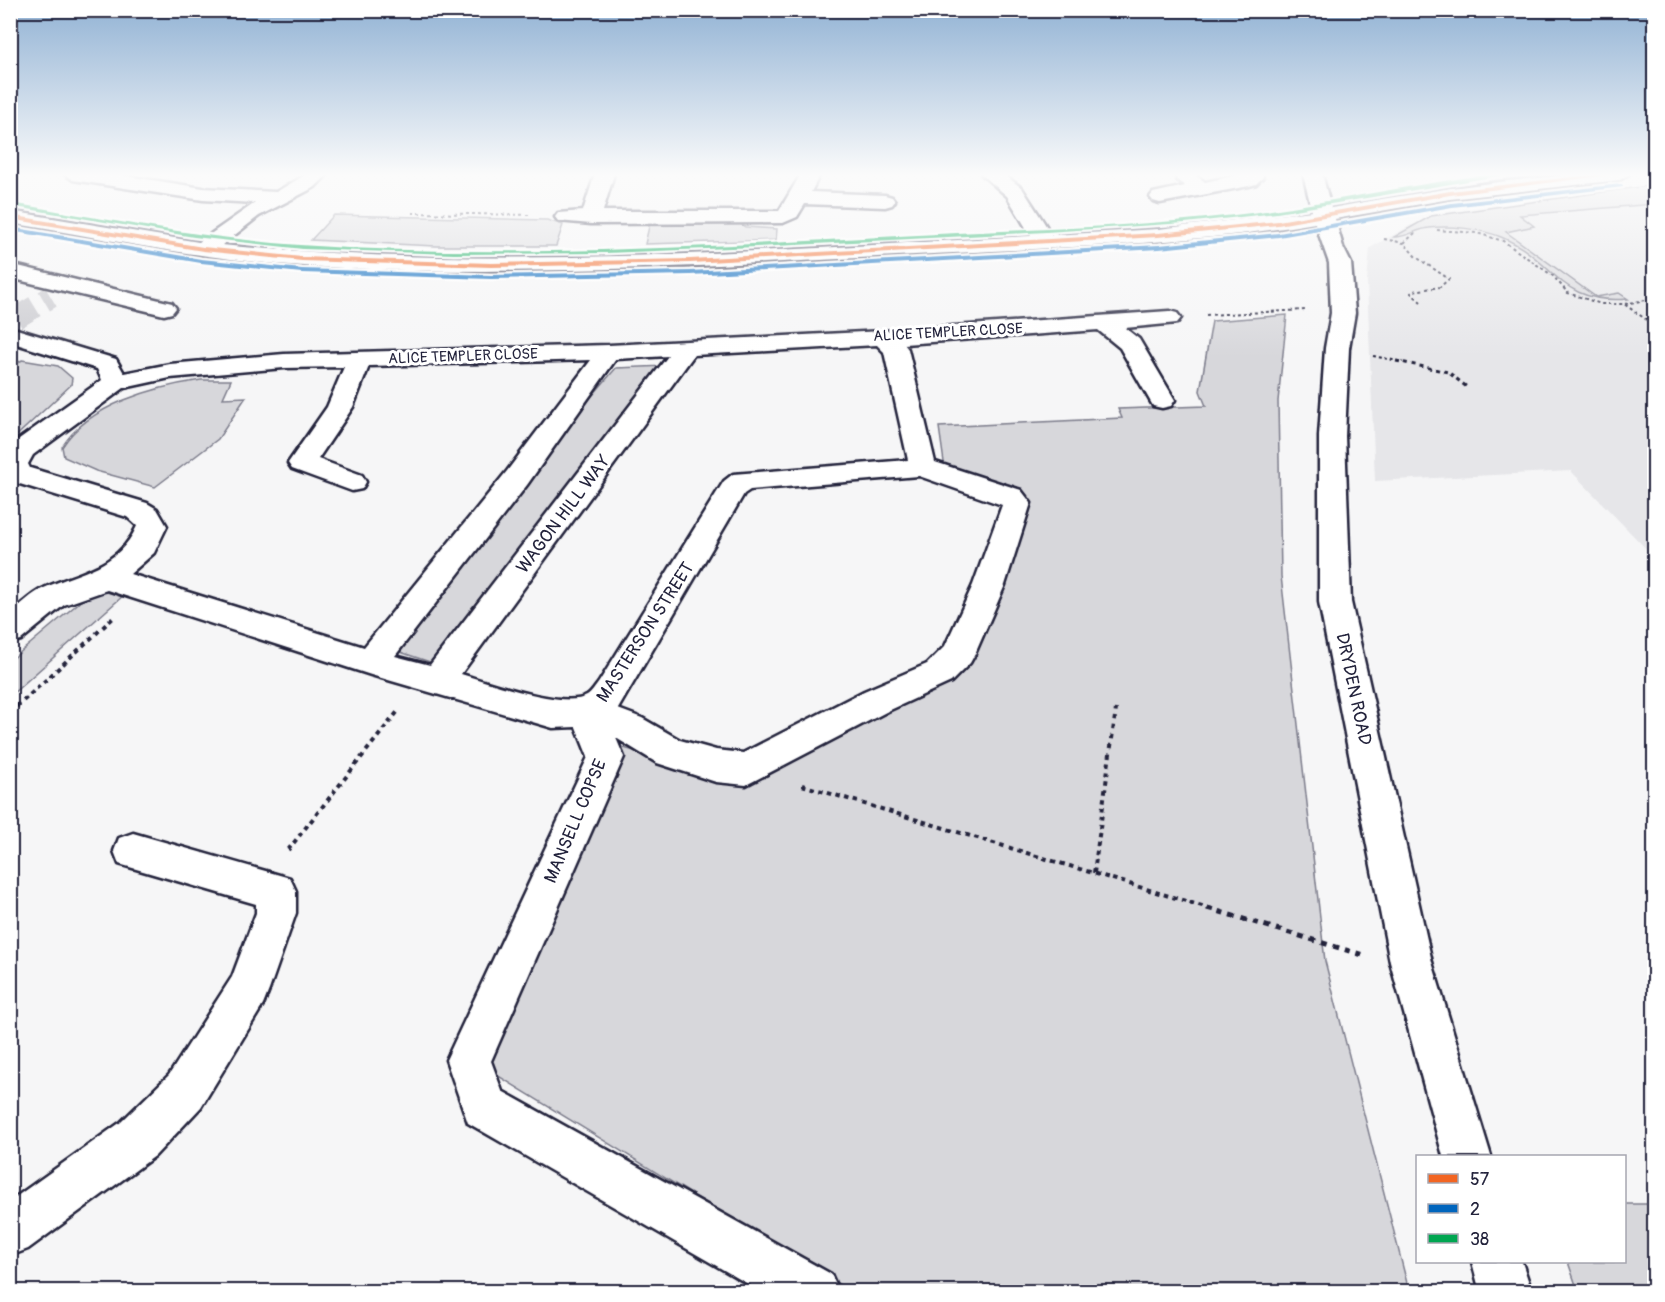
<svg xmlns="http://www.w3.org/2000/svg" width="1665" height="1302" viewBox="0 0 1665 1302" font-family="Pangolin,sans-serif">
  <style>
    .built { fill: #e6e6e9 }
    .green { fill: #d7d7db; stroke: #7c7c8b; stroke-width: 1.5 }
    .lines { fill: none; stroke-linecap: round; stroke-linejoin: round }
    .minor-tunnel { stroke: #ccccd1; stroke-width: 22; stroke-dasharray: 22 11; stroke-linecap: butt }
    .minor-casing { stroke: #22223b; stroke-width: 5 }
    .path-far3 { stroke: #22223b; stroke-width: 2; stroke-dasharray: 3 3; stroke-linecap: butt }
    .path-far2 { stroke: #22223b; stroke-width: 3; stroke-dasharray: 4 4; stroke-linecap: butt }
    .path-far1 { stroke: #22223b; stroke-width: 4; stroke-dasharray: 4.5 4.5; stroke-linecap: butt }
    .path { stroke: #22223b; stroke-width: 5; stroke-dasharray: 6 6; stroke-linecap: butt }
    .minor { fill: #fff; fill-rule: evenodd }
    .bus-1-casing { stroke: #fff; stroke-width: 5 }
    .bus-2-casing { stroke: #fff; stroke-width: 5 }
    .bus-3-casing { stroke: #fff; stroke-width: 5 }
    .bus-1 { fill: #f26522; fill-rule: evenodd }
    .bus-2 { fill: #0065bd; fill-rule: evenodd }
    .bus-3 { fill: #00a651; fill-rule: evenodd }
    .labels { text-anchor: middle; stroke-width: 6; stroke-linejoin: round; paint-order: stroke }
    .far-street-label { font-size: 15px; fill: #22223b; stroke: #fff }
    .street-label { font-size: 18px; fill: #22223b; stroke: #fff }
  </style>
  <rect width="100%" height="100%" fill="#f6f6f7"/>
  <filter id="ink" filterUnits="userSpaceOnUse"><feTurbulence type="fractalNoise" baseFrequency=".0167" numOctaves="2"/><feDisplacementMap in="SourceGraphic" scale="12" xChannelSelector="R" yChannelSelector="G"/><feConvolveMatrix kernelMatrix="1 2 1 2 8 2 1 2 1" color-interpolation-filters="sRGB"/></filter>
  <g filter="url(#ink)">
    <path class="built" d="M1654 199V557L1571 471 1375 481 1367 281 1370 248 1411 225 1479 214Z"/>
    <g class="green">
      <path d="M1654 185V204L1520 215 1534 226 1506 232 1596 297 1619 293 1628 299C1556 305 1557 260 1501 237 1481 229 1450 225 1429 228 1417 229 1405 238 1394 237L1431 216Z"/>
      <path d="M334 215 547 220 563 225 556 246H436L311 240Z"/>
      <path d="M650 222 739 223 745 227 777 229 776 240 645 244Z"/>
      <path d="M1287 315 1278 401 1281 576 1325 961 1409 1291H850L482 1066 620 747 734 778 963 661 1029 496 945 469 939 427 1122 418 1118 409 1206 406 1200 391 1212 321Z"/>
      <path d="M22 360 58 366 72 378 71 385 11 441V367Z"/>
      <path d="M666 366 439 665 379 645 616 368Z"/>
      <path d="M201 380H231L223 398 246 397 218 439 155 487 96 471 64 457 62 447C89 404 155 387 201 380Z"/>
      <path d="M109 592 124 595 11 695V660L88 595Z"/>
      <path d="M1625 1204H1654V1291H1578L1568 1262H1624Z"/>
    </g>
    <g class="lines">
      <path class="minor-tunnel" d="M16 318 51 297"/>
      <defs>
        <g id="minor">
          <path d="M64 174H114L203 188 276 192 307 174H328L315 187 259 216 222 245C492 271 762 251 1031 236L1007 196 981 174H1003L1022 188 1052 235 1158 229 1312 211 1303 174H1322L1331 208C1431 190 1528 174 1629 174L1620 180 1450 199 1335 219 1343 247 1351 263 1355 313 1349 348 1345 436 1351 602 1432 962 1491 1156H1443L1390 962 1319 602V436L1325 348 1331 313 1329 263 1315 223C1184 246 1048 247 915 255 711 266 508 278 303 266 205 260 108 239 10 223V211L199 242 255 203 203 200 73 180Z"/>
          <path d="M595 174H614L603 211H779L801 174H820L811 192 885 195 892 197 895 201 892 205 885 207 805 204 797 217 783 223 591 224 558 221 555 217 558 213 583 211Z"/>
          <path d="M1175 174H1194L1205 182 1243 174H1262L1263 177 1256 184 1249 186 1160 203 1153 201 1150 197 1153 193 1185 186 1177 180Z"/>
          <path d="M18 266 172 303 176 308 172 313 164 315 10 278V268Z"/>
          <path d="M1169 311 1177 313 1181 318 1177 323 1125 328 1139 339 1175 400 1171 406 1162 408 1153 406 1120 348 1098 330 904 344 908 349 935 462 1021 490 1031 503 1005 585 975 654 970 663 951 682 888 711 746 785 716 782 657 763 616 738 624 757 491 1061 502 1091 831 1274 839 1292H762L468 1123 446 1060 588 757 576 727 553 728 371 675 107 590 64 605 21 640 10 643V613C21 605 32 593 44 588 81 571 118 568 137 526L127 517 10 481 12 444 102 380 97 369 10 342V327L116 359 124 373 170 364 284 354 609 345 883 331ZM877 345 884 352 908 460 733 474 724 481 599 682C595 687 592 693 587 696 564 709 488 682 461 674L694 355ZM668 356 430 665 395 656 527 485 616 359ZM591 360 507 471 364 647 130 574 154 553 167 526 157 509 147 503 30 468 28 464 33 455 124 388 170 378 284 368 344 367 327 407 288 463 292 469 352 491 362 489 366 482 362 475 318 459 353 407 369 366ZM919 476 1002 505 973 585 945 646 927 664 864 691 743 753 716 750 680 740 642 718 618 709 744 494 750 490Z"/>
          <path d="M133 833 290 878 296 891V913L269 990 263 1005 201 1107 155 1156 28 1249 10 1256V1201L121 1122 169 1075 232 977 256 913V904L119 864 114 851 119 838Z"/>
          <path d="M1472 1262H1522L1532 1292H1480Z"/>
        </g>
      </defs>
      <use href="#minor" class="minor-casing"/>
      <g class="path-far3">
        <path d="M412 213 531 215"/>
        <path d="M1437 230 1477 233 1503 241 1553 276 1568 293 1601 304H1624L1654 325"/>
        <path d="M1415 233 1404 243 1416 257 1449 279 1440 287 1413 291 1411 293 1421 302"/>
        <path d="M1384 239 1404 243"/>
        <path d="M1625 304 1645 300"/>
        <path d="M1206 315 1306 310"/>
        <path d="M1373 356 1403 362"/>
      </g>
      <path class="path-far2" d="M1396 361 1448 372 1468 388"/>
      <g class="path-far1">
        <path d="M10 713 113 618"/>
        <path d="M802 785 1212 909"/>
        <path d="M288 850 399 710"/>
        <path d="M1094 873 1116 709"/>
      </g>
      <path class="path" d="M1207 908 1363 955"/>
      <use href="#minor" class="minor"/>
      <defs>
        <path id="bus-1" d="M1598 174H1618L1450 195 1278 225 1158 237 690 263 491 267 302 261 203 251 10 219V215L203 247 302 257 491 263 690 259 1158 233 1278 221 1450 191Z"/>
        <path id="bus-2" d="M1621 184 1623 185V187L1452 207 1279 237 1159 249 690 275 491 279 302 273 201 263 10 231V227L201 259 302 269 491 275 690 271 1159 245 1279 233 1452 203Z"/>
        <path id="bus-3" d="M1492 174H1510L1277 213 1185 223 1046 232 756 247 605 253 454 254 303 249 194 237 10 206V204L12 203C108 220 203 238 300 245 499 259 699 247 898 236 1010 230 1122 228 1234 215 1320 205 1405 185 1492 174Z"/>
      </defs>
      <use href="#bus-1" class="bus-1-casing"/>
      <use href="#bus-2" class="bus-2-casing"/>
      <use href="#bus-3" class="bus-3-casing"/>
      <use href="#bus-1" class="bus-1"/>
      <use href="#bus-2" class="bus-2"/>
      <use href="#bus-3" class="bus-3"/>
    </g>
  </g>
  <linearGradient id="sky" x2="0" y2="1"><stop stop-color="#91b2d4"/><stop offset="0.49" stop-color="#fbfbfb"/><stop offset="1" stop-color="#fbfbfb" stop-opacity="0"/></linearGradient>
  <rect width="1665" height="357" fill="url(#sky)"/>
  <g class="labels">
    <g class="far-street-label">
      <text transform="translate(948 332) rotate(-3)" y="5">ALICE TEMPLER CLOSE</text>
      <text transform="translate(463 356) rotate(-2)" y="5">ALICE TEMPLER CLOSE</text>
    </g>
    <g class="street-label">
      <text transform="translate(563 514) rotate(-53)" y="6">WAGON HILL WAY</text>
      <text transform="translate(645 632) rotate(-57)" y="6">MASTERSON STREET</text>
      <text transform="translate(1354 689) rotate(78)" y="6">DRYDEN ROAD</text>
      <text transform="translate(575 821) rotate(-67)" y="6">MANSELL COPSE</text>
    </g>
  </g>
  <rect width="1665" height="1302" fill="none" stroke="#fff" stroke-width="36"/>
  <rect x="18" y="18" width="1629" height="1266" fill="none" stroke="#22223b" stroke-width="2" filter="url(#ink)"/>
  <rect x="1416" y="1155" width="210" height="108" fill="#ffffff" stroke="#a7a7b1" stroke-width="1.5"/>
  <rect x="1428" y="1174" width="30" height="9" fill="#f26522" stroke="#a7a7b1" stroke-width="1.5"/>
  <text x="1470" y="1185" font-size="18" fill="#22223b">57</text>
  <rect x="1428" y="1204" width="30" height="9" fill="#0065bd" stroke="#a7a7b1" stroke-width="1.5"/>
  <text x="1470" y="1215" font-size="18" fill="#22223b">2</text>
  <rect x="1428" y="1234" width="30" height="9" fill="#00a651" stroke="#a7a7b1" stroke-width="1.5"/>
  <text x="1470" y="1245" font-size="18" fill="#22223b">38</text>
</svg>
